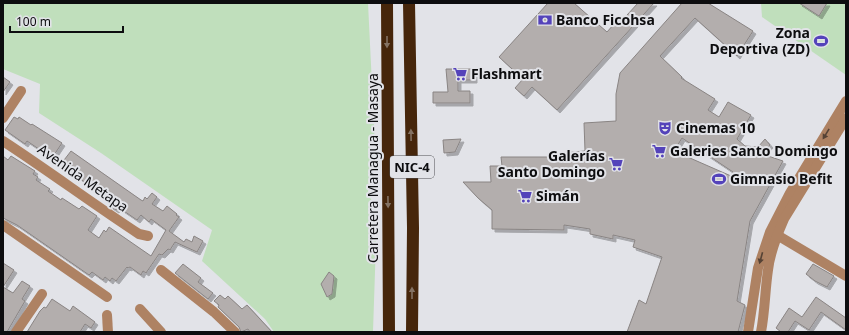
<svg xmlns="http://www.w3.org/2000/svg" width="849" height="335" viewBox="0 0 849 335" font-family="'Noto Sans',sans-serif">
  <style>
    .green { fill: #c0dfbc }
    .building { fill: #b3aead; stroke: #898483; fill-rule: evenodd; filter: url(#shadow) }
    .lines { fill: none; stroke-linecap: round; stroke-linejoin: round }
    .minor { stroke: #ae8263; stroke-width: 10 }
    .highway { stroke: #46260b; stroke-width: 12 }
    .oneway { fill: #847263 }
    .oneway2 { fill: #554235 }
    .labels { text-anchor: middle; stroke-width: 4; stroke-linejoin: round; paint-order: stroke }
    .shield { fill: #e2e3e8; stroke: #4d4d50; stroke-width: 1 }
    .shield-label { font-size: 13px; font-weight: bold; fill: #0d0d0f }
    .poi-label { font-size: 14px; font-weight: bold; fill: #0d0d0f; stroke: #e2e3e8; text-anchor: start }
    .street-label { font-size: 14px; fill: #0d0d0f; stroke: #e2e3e8 }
  </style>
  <defs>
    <filter id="shadow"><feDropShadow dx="3" dy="3" stdDeviation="0" flood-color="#0004"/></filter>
  </defs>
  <rect width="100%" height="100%" fill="#e2e3e8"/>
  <g class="green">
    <path d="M3 3H368L376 167 370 164 368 193 377 212 373 332H274L265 319 202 261 212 230 101 153 39 113 40 84 3 69Z"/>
    <path d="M761 3H846V75L762 17Z"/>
  </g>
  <g class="building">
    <path d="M548 3H574L607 32 614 24 617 26 638 3H654L557 110 532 87 524 96 515 88 523 79 499 57Z"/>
    <path d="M682 3H708L753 31 737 56 695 18 660 56 682 77 681 78 715 99 708 110 719 117 728 102 751 115 737 139 745 146 758 147 765 139 770 145 762 154 783 161 750 221 737 301 745 305 738 332H627L639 300 646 304 662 257 633 247 635 240 613 235V239L590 234V229L564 225V230L492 229V210L478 198 463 182H491L490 166H502L501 157H561V153L585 151 584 123 616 121V94L620 73ZM682 138 733 172 731 176 674 151Z"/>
    <path d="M799 3H827L819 16Z"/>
    <path d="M446 69H474V80H458V91H470V103H433V92H448Z"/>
    <path d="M3 77 10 82 3 92Z"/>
    <path d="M14 117 18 119 19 117 31 125 32 124 62 143 52 158 27 141 25 144 5 130Z"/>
    <path d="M461 139 455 152 444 153 443 140Z"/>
    <path d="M71 151 141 200 143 201 145 197 147 199 152 193 157 197 152 204 163 211 167 206 177 214 176 215 179 217 169 231 184 242 186 239 192 242 194 236 203 241 197 252 175 242 170 250 168 249 162 255 159 254 146 273 143 271 141 275 130 267 128 268 127 267 116 281 112 278 110 281 105 277 103 280 92 272 89 275 17 225 3 218V156L8 160 11 156 35 171 33 174 38 177 36 180 50 189 48 191 61 200 62 198 79 209 82 206 97 216 88 230 99 238 104 230 106 232 109 227 151 256 166 230 151 219 149 222 141 215 137 220 118 207 116 210 110 206 112 203 61 164Z"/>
    <path d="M3 263 14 270 3 287 13 293 22 281 30 286 22 299 25 301 7 332H3Z"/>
    <path d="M183 264 201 278 198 282 213 293 208 299 175 273Z"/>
    <path d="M813 264 834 276 827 287 815 281 806 274Z"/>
    <path d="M329 272 334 276 332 294 327 297 321 284Z"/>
    <path d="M220 295 225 299 228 296 242 309 247 305 272 332H250L248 329 241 332 239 327 218 307 219 305 214 301Z"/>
    <path d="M816 297 846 318V330L821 312 809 330 795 321 788 332H781L776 328 789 308 802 317Z"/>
    <path d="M52 299 70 311 73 306 95 322 91 328 85 324 80 332H27L40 311 44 307 46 308Z"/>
  </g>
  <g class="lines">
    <g class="minor">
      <path d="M3 118 21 91"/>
      <path d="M3 141C49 171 93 204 139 234L148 236"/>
      <path d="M3 225 107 297"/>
      <path d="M777 235 846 276"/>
      <path d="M161 270 214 312 235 332"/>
      <path d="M140 309 161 332"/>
      <path d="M107 315 108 332"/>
      <path d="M16 332 42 294"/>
      <path d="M748 332 758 268 770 232 790 193 846 101"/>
      <path d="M761 332C765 311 765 290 768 270 770 252 777 235 784 219L846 118"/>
    </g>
    <g class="highway">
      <path d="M387 3 389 332"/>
      <path d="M409 3 413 228 412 332"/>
    </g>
  </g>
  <defs><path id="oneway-solid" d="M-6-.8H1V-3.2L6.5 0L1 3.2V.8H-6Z"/></defs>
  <g class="oneway">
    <use href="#oneway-solid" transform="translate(387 42) rotate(90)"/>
    <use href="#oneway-solid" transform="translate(411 135) rotate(-91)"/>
    <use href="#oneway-solid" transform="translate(388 202) rotate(89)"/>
    <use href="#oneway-solid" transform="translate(412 293) rotate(-90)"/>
  </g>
  <g class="oneway2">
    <use href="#oneway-solid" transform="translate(826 134) rotate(121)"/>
    <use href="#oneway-solid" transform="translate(761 258) rotate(105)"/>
  </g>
  <defs>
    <symbol id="bank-bare" viewBox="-9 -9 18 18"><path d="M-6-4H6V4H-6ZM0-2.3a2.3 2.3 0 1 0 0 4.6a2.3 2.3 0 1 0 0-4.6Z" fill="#5443ba" stroke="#e2e3e8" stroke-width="2.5" paint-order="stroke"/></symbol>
    <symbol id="stadium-bare" viewBox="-9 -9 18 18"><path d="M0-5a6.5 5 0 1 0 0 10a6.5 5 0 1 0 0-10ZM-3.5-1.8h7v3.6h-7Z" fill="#5443ba" stroke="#e2e3e8" stroke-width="2.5" paint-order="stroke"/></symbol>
    <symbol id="supermarket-bare" viewBox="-9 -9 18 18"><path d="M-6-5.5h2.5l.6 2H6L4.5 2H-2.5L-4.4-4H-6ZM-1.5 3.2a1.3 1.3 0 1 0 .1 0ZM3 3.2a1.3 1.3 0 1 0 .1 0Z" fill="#5443ba" stroke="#e2e3e8" stroke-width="2.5" paint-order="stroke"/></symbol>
    <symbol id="theatre-bare" viewBox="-9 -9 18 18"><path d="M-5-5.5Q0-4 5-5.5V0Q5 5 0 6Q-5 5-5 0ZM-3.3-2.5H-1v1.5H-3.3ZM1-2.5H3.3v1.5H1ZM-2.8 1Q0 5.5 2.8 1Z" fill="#5443ba" stroke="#e2e3e8" stroke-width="2.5" paint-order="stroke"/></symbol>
  </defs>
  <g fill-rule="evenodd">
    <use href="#bank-bare" x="535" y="10" width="20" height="20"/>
    <use href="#stadium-bare" x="811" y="31" width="20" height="20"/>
    <use href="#supermarket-bare" x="450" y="64" width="20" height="20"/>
    <use href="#theatre-bare" x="655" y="118" width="20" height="20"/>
    <use href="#supermarket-bare" x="649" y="141" width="20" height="20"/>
    <use href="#supermarket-bare" x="606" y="154" width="20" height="20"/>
    <use href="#stadium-bare" x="709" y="169" width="20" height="20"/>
    <use href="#supermarket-bare" x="515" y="186" width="20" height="20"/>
  </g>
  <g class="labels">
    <rect class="shield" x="390" y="156" width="44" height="22" rx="3"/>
    <g class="shield-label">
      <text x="412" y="172">NIC-4</text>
    </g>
    <g class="poi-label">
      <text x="556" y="25">Banco Ficohsa</text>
      <text x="810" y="38" text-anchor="end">Zona<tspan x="810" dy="16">Deportiva (ZD)</tspan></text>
      <text x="471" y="79">Flashmart</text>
      <text x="676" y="133">Cinemas 10</text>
      <text x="670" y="156">Galeries Santo Domingo</text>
      <text x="605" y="161" text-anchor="end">Galerías<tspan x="605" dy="16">Santo Domingo</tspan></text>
      <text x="730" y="184">Gimnasio Befit</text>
      <text x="536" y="201">Simán</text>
    </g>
    <g class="street-label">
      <text transform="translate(373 168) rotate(-90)" y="5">Carretera Managua - Masaya</text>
      <text transform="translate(83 178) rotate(35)" y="5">Avenida Metapa</text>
    </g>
  </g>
  <rect width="849" height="335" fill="none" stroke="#0d0d0f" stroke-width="8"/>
  <path d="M10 26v6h113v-6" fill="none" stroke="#0d0d0f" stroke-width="2"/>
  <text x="16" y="26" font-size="12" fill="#0d0d0f" stroke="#e2e3e8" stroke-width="3" paint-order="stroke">100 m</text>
</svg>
